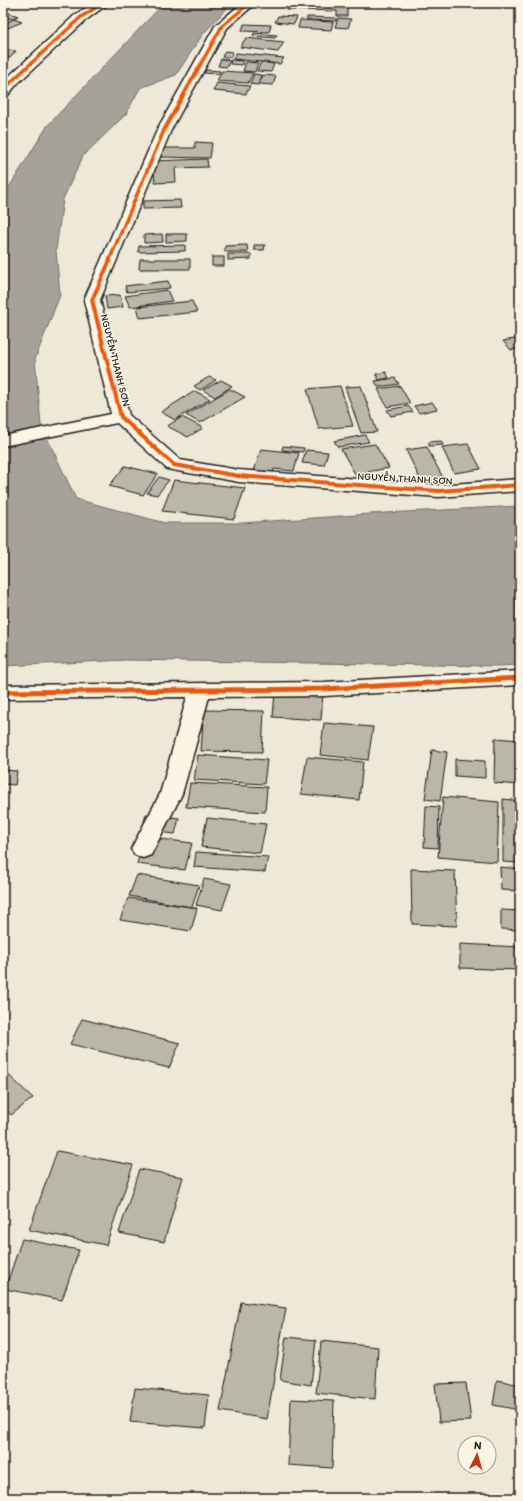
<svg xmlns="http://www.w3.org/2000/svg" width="523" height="1501" viewBox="0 0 523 1501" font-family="Itim,sans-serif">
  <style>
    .water { fill: #a7a299; stroke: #6f6c67 }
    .building { fill: #bab6aa; stroke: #1c1c1c }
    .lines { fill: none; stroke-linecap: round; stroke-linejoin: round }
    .street-casing { stroke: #1c1c1c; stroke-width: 3 }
    .street { fill: #fcf5e5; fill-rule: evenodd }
    .cycleway-far2-casing { stroke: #fcf5e5; stroke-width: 5 }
    .cycleway-far1-casing { stroke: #fcf5e5; stroke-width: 6 }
    .cycleway-casing { stroke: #fcf5e5; stroke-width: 8 }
    .cycleway-far2 { stroke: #e8590c; stroke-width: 3.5 }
    .cycleway-far1 { stroke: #e8590c; stroke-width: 4 }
    .cycleway { stroke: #e8590c; stroke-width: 5 }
    .labels { text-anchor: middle; stroke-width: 3; stroke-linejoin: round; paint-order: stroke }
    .far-street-label { font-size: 10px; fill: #1c1c1c; stroke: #fcf5e5 }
  </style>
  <rect width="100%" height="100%" fill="#eee8d9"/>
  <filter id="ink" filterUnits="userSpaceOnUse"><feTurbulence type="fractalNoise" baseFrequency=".025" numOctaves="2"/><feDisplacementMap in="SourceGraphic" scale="8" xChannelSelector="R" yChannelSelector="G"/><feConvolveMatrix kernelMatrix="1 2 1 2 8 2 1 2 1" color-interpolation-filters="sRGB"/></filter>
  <g filter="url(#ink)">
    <path class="water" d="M164 3H232L203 34 176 75 140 88 126 114 83 156 63 199 56 250 60 295 35 359 41 425 76 499 165 523H242L385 513 520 506V665L496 666 126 660 3 666V197L48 125Z"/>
    <g class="building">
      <path d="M271 3H285L283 6H271Z"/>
      <rect x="287" y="3" width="9" height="7"/>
      <path d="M298 3 347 4V16H337V11L298 10Z"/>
      <path d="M3 11 18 16 11 19 3 16Z"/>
      <path d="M278 16 297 17 294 24 275 22Z"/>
      <path d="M307 17 336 18V21L307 20Z"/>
      <path d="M338 18 351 19 348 28 335 27Z"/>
      <path d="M14 19 22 22 3 30V24Z"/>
      <path d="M300 20 333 22 331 30 298 28Z"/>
      <path d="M244 24 271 25 269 32 242 31Z"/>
      <path d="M254 33 277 35 275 38 253 36Z"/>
      <path d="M246 38 284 42 278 52 240 47Z"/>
      <path d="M3 49 16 51 10 58 3 57Z"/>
      <path d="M225 51 233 52 231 57H222Z"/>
      <path d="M236 53 284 58 280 64 233 59Z"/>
      <path d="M221 59 230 60 227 67 218 66Z"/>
      <path d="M231 60 243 61 242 65 230 64Z"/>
      <path d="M246 62 258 63 255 72 243 71Z"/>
      <path d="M261 62 274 64 271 72 257 71Z"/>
      <path d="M206 70 220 71 219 74 204 73Z"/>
      <path d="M222 71 253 73 248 83 217 81Z"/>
      <path d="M254 74 261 75 258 85 250 84Z"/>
      <path d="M263 75 276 76 273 85 259 84Z"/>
      <path d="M217 83 250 86 246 94 213 91Z"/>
      <path d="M195 142 212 143 210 158 159 157 160 148H195Z"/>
      <path d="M207 159 208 167 175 168 176 182 155 183 153 161Z"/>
      <path d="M180 200 181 208 143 209V201Z"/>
      <path d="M162 234 163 242 144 243V235Z"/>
      <path d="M166 234H187V241L166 242Z"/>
      <path d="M185 245V251L138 252 139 246Z"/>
      <path d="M247 245 248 252H225V246Z"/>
      <path d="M254 245H265L264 250H254Z"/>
      <path d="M228 254H251V259L228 260Z"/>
      <rect x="212" y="257" width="12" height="9"/>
      <path d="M140 259H190V269H139Z"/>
      <path d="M168 281 170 288 127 292 125 286Z"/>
      <path d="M167 290 172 301 130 307 125 296Z"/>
      <path d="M120 295 123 307 107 309 105 296Z"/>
      <path d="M192 301 197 312 140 318 137 307Z"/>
      <path d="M520 338V348L511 350 503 341Z"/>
      <path d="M386 372 389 378 379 380 376 374Z"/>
      <path d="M209 377 216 380 200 390 194 386Z"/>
      <path d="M395 378 399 384 378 387 375 381Z"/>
      <path d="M221 380 232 386 215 397 203 390Z"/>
      <path d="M340 386 353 426 319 429 307 389Z"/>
      <path d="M361 386 377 432 361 433 345 387Z"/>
      <path d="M400 386 410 403 387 407 378 389Z"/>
      <path d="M230 389 245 397 200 423 186 415Z"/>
      <path d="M195 391 210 399 175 420 161 412Z"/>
      <path d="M432 402 437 409 419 413 414 406Z"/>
      <path d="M408 406 413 412 391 416 387 410Z"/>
      <path d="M182 417 203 428 188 437 167 426Z"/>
      <path d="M365 435 369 442 338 447 334 441Z"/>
      <path d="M441 441 443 445 429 446V442Z"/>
      <path d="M375 444 389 468 355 474 341 449Z"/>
      <path d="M468 444 481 469 454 473 442 447Z"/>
      <path d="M283 446 304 448 303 452 282 450Z"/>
      <path d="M427 447 445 482 423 485 406 450Z"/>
      <path d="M261 449 299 453 294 471 274 469 273 473 254 471Z"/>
      <path d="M306 450 328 452 324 465 302 463Z"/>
      <path d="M125 466 158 474 143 495 109 486Z"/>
      <path d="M159 477 169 480 157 495 147 493Z"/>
      <path d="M174 480 245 488 234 519 162 511Z"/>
      <path d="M275 691 323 693 321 720 273 717Z"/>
      <path d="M204 710 264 711 262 752 201 751Z"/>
      <path d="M324 723 373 727 368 760 320 755Z"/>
      <path d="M495 738 520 740V785L494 783Z"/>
      <path d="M432 750 447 752 440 801 425 799Z"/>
      <path d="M198 755 267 760 264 784 194 780Z"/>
      <path d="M307 757 363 762 359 800 301 794Z"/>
      <path d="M455 759 485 761V778L455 776Z"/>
      <path d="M3 770 17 771 15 785 3 784Z"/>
      <path d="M190 783 267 787 265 812 186 807Z"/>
      <path d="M443 797 499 802 497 862 438 857Z"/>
      <path d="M503 799 520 801V863L503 862Z"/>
      <path d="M426 806 439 807 438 848 424 847Z"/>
      <path d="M146 814 179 818 175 834 142 830Z"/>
      <path d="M207 818 266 824 260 853 201 847Z"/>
      <path d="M144 837 192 843 185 870 137 864Z"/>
      <path d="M196 852 268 857 265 872 194 867Z"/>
      <path d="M500 867 520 869V891L501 890Z"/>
      <path d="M411 869 455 871 457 926 412 924Z"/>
      <path d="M137 875 199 885 192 907 129 896Z"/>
      <path d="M204 879 231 884 222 910 196 905Z"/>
      <path d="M128 898 197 908 191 931 120 920Z"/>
      <path d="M501 910 520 911V930L501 929Z"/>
      <path d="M460 944 520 947V970L460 968Z"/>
      <path d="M82 1019 180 1043 169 1068 70 1044Z"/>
      <path d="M3 1070 33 1098 11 1115 3 1107Z"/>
      <path d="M57 1151 133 1165 106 1245 29 1230Z"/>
      <path d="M139 1169 183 1177 164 1242 119 1233Z"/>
      <path d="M22 1239 79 1250 62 1300 5 1289Z"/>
      <path d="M241 1302 286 1308 267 1419 220 1411Z"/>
      <path d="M286 1337 316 1340 311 1385 280 1380Z"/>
      <path d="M321 1341 378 1347 375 1399 316 1393Z"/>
      <path d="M497 1380 520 1385V1410L493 1405Z"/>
      <path d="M466 1383 471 1421 439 1422 435 1384Z"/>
      <path d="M135 1388 209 1395 205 1428 130 1422Z"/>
      <path d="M291 1399 334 1401 332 1468 288 1465Z"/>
    </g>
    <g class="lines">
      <defs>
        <g id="street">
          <path d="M94 3H109L86 20 17 84 8 95 3 96V83L7 78 76 14Z"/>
          <path d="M242 3H256L227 28 172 128 100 300 129 415 180 460 239 470 439 485 520 479V491L439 497 239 482 167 469 117 423 3 446V436L111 414 84 300 158 128 215 26Z"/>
          <path d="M520 671V685L324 696 209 697 182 794 151 855 143 858 135 855 131 849 160 794 187 697 3 699V685L324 682Z"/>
        </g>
      </defs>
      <use href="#street" class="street-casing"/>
      <use href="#street" class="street"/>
      <defs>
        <g id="cycleway-far2">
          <path d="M3 92 12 81 81 17 103 3"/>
          <path d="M109 261 165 128 222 26 250 3"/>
        </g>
        <path id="cycleway-far1" d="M110 260 92 300 121 417 174 465 239 476 439 491 520 485"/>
        <path id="cycleway" d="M3 692 324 689 520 678"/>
      </defs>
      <use href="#cycleway-far2" class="cycleway-far2-casing"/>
      <use href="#cycleway-far1" class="cycleway-far1-casing"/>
      <use href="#cycleway" class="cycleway-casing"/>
      <use href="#cycleway-far2" class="cycleway-far2"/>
      <use href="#cycleway-far1" class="cycleway-far1"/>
      <use href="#cycleway" class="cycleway"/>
    </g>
  </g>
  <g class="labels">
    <g class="far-street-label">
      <text transform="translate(116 360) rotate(76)" y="4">NGUYỄN THANH SƠN</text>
      <text transform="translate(405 478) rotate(3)" y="4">NGUYỄN THANH SƠN</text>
    </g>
  </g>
  <rect width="523" height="1501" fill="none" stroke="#fcf5e5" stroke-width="16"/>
  <rect x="8" y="8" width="507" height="1485" fill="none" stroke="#1c1c1c" stroke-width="1.5" filter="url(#ink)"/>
  <g transform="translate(477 1455) rotate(5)"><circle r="19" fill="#fcf5e5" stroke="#a29e95"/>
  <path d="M0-3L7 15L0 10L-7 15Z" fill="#c8321e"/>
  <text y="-6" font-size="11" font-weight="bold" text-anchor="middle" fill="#1c1c1c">N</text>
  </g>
</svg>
